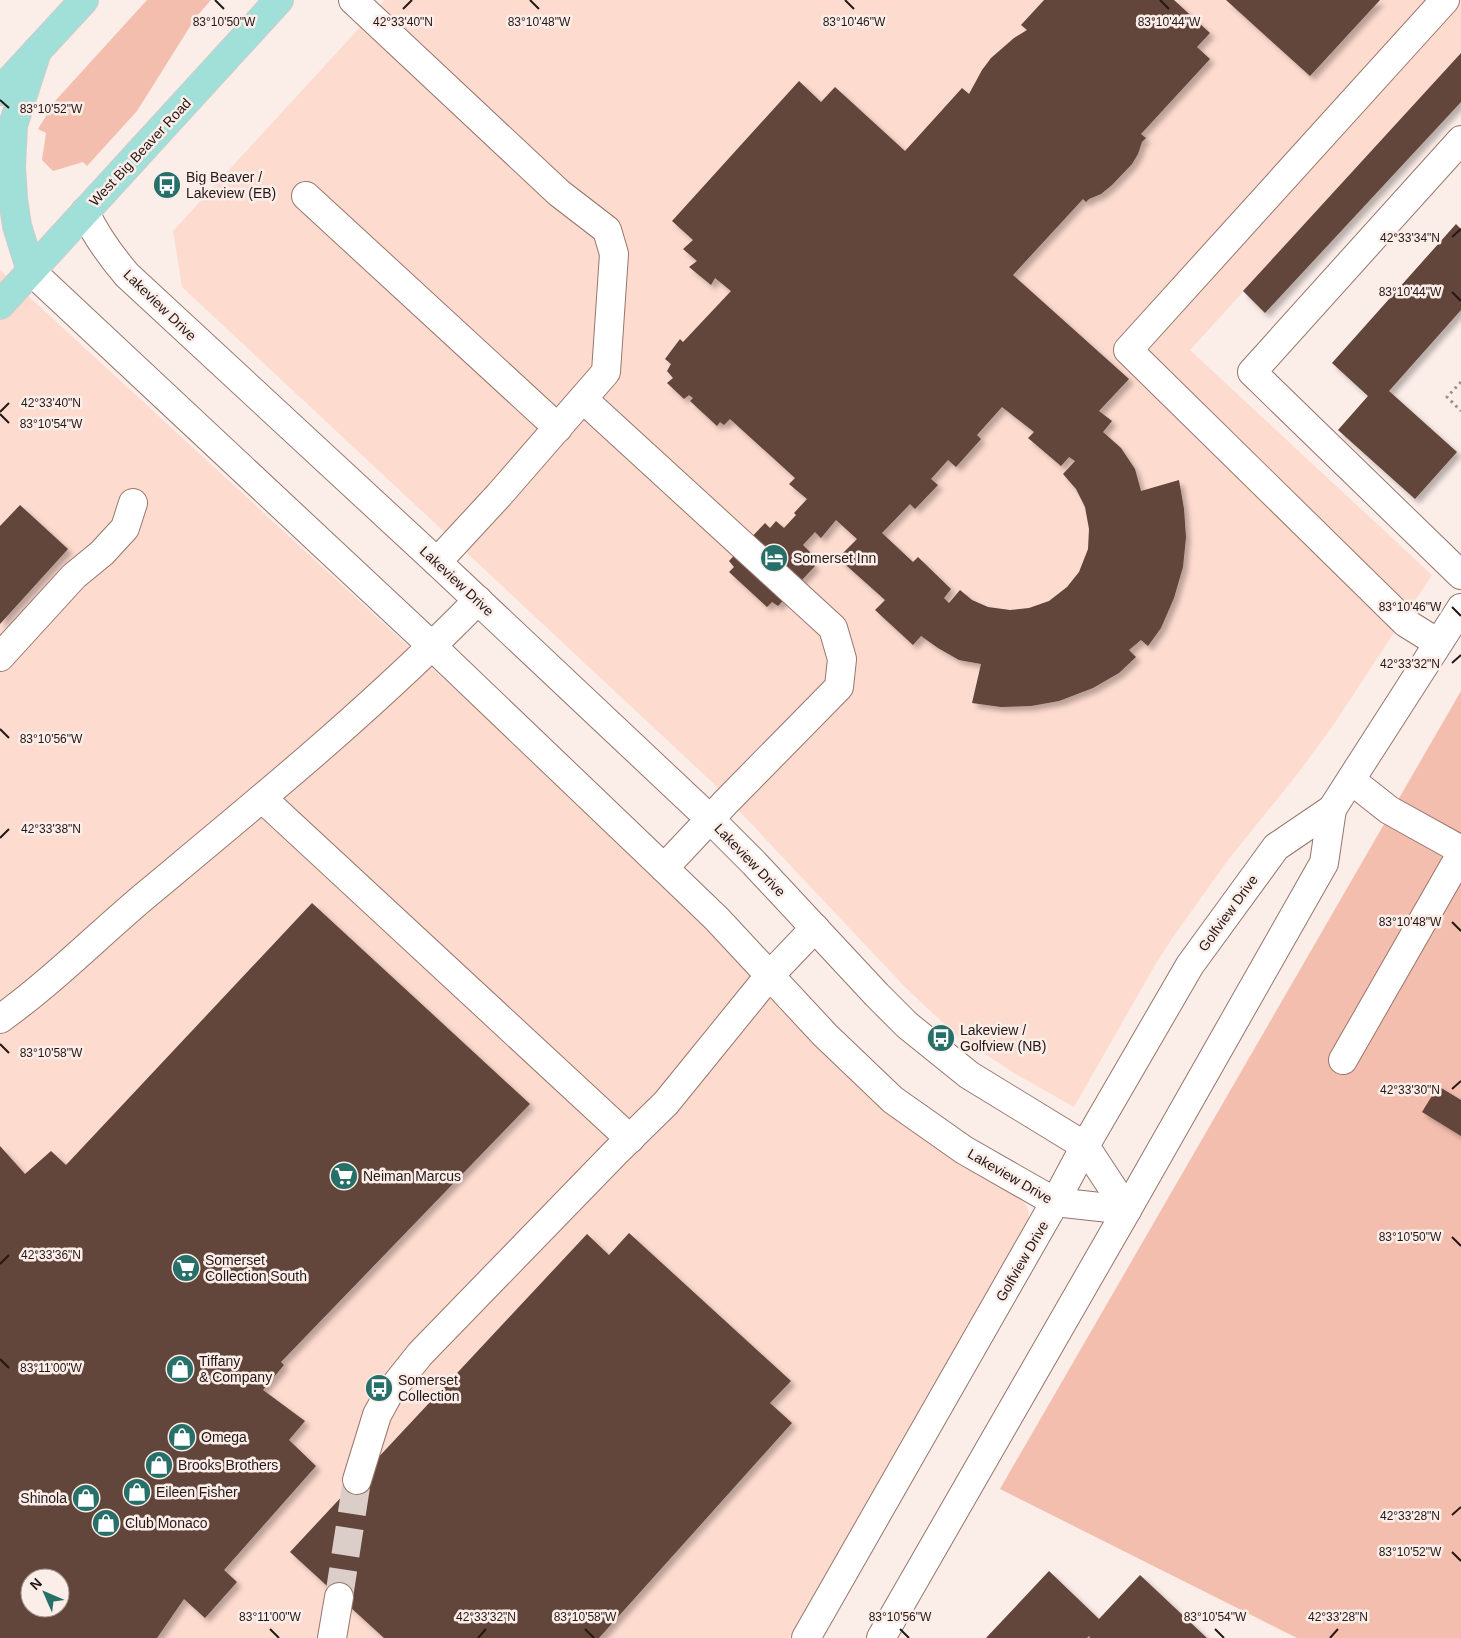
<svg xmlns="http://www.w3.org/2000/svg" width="1461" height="1638" viewBox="0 0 1461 1638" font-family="Arial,sans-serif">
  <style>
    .built { fill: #fedbcf; fill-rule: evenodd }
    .green { fill: #f3bead }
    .building { fill: #62443b; fill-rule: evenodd; filter: url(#shadow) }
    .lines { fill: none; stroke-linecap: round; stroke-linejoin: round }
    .minor-tunnel { stroke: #dbcdc8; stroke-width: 28; stroke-dasharray: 28 14; stroke-linecap: butt }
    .minor-casing { stroke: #97766c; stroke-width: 30 }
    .major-casing { stroke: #cfcccb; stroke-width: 30 }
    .path { stroke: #9c8e8a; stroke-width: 3; stroke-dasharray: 2.5 4; stroke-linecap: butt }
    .minor { stroke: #fff; stroke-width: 28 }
    .major { stroke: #a1dfd9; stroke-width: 28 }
    .ticks { fill: none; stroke: #251814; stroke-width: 2 }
    .labels { text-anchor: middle; stroke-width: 5; stroke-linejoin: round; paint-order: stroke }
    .street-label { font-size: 14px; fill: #251814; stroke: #fbede8 }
    .poi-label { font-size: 14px; fill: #251814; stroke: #fbede8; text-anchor: start }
    .ticks-label { font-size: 12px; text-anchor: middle; fill: #251814; stroke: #fbede8; stroke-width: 5; stroke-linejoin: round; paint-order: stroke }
  </style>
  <defs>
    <filter id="shadow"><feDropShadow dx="4.5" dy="4.5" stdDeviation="2.5" flood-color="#0004"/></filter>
  </defs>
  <rect width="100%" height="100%" fill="#fbede8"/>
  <g class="built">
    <path d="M385 0H1461V53L1190 350 1432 575 1334 724 1299 772 1228 860 1173 937 1155 965 1074 1107 1014 1073 958 1036 927 1008 904 986 712 782 182 287 173 231Z"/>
    <path d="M0 270 661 879 855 1084 899 1122 947 1155 1016 1195 1026 1205 1029 1214 1028 1229 789 1638H0ZM30 1578H60V1608H30Z"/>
  </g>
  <g class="green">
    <path d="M147 0H211L196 17 137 111 87 166 83 162 53 171 42 160 46 133 38 129 56 100Z"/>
    <path d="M1461 691V1638H1297L1000 1489Z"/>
  </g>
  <g class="building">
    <path d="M1044 0H1174L1210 33 1197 47 1210 59 1141 134 1146 138 1142 142 1138 154 1132 164 1112 185 1101 194 1089 199 1086 202 1083 199 1013 275 1129 379 1099 411 1112 421 1103 432 1121 448 1135 469 1141 491 1179 480 1184 509 1186 537 1183 567 1174 598 1161 628 1148 646 1141 640 1129 650 1136 657 1119 673 1093 688 1059 701 1031 706 1001 707 972 703 981 664 959 660 938 648 921 636 913 645 875 610 885 600 838 558 857 539 836 520 821 538 815 532 803 545 814 556 810 561 815 566 778 606 772 602 767 607 729 572 734 567 729 561 765 523 770 528 776 521 784 528 796 515 794 513 807 499 789 484 795 478 730 419 724 425 720 422 717 426 690 401 693 398 689 395 684 399 667 383 673 378 667 371 671 364 665 359 680 339 683 342 731 291 715 278 711 285 689 267 697 261 683 249 693 240 672 221 799 81 821 102 835 87 905 151 962 88 969 94 982 70 991 58 1014 38 1027 30 1021 25ZM1002 407 1034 432 1028 438 1061 466 1069 457 1075 461 1063 474 1076 489 1085 507 1089 529 1088 549 1079 572 1067 587 1049 601 1029 608 1010 610 988 607 972 600 960 590 949 603 944 598 951 589 918 557 913 562 882 533 910 504 915 509 938 485 931 479 948 460 956 467 981 439 977 435Z"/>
    <path d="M1226 0H1380L1310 76Z"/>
    <path d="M1461 53V102L1265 313 1243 291Z"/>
    <path d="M1456 224 1461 229V310L1389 391 1457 452 1415 499 1338 430 1368 396 1332 363Z"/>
    <path d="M20 505 68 549 0 624V526Z"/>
    <path d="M312 903 530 1104 281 1362 284 1365 263 1390 305 1421 289 1440 316 1466 224 1570 237 1582 205 1618 184 1599 157 1638H0V1146L25 1174 51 1151 66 1165ZM30 1578H60V1608H30Z"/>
    <path d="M1438 1086 1461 1100V1136L1422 1112Z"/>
    <path d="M629 1233 791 1381 770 1403 792 1423 599 1638H384L290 1552 587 1234 609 1255Z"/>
    <path d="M1049 1571 1099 1619 1140 1575 1207 1638H1090L1089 1636 1087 1638H986Z"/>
  </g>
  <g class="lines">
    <path class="minor-tunnel" d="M339 1597 357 1480"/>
    <defs>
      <g id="minor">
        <path d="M353 0 559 193 607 230 614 254 606 372 499 495 437 562"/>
        <path d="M1461 140 1252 372 1461 575"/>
        <path d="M306 196 558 428"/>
        <path d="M85 212C96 236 110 255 127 275L437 562 710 819 754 863 877 995 907 1025 969 1075 1085 1146 1127 1210"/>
        <path d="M31 271 433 647 664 868 717 919 825 1035 893 1100 964 1150 1055 1202 1127 1210"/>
        <path d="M583 399 833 628 842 659 839 687 726 802 664 868"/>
        <path d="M1438 643 1406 623 1128 350 1445 0"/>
        <path d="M0 657 74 576 102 553 125 528 133 503"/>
        <path d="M1351 780 1389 810 1461 850"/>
        <path d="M262 798 630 1139"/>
        <path d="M0 1019C52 982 98 935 147 894 260 800 375 706 478 600"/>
        <path d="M1343 1060 1461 854"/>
        <path d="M357 1480 377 1415 389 1393 420 1354 616 1152 666 1103 769 976 815 928"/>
        <path d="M332 1638 339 1597"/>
        <path d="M806 1638 1055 1202 1085 1146 1190 965 1276 847 1332 809 1461 608"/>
        <path d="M881 1638 1127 1210 1324 863 1332 809"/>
      </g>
      <g id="major">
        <path d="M0 91 84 0"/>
        <path d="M31 271 17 226 13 199 11 167 13 125 37 51"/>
        <path d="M0 305 279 0"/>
      </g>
    </defs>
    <use href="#minor" class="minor-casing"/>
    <use href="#major" class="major-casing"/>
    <path class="path" d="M1461 382 1447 397 1461 411"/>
    <use href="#minor" class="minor"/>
    <use href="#major" class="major"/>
  </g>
  <path class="ticks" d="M215 0 224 9M530 0 539 9M845 0 854 9M1160 0 1169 9M403 9 412 0M0 100 9 108M1452 237 1461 229M1452 292 1461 301M0 412 9 403M0 414 9 423M1452 607 1461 616M1452 663 1461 655M0 729 9 738M0 838 9 829M1452 922 1461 931M0 1044 9 1053M1452 1089 1461 1081M1452 1237 1461 1246M0 1264 9 1255M0 1359 9 1368M1452 1515 1461 1507M1452 1552 1461 1561M270 1629 279 1638M585 1629 594 1638M900 1629 909 1638M1215 1629 1224 1638M478 1638 486 1629M1330 1638 1338 1629"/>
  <defs>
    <symbol id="bus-disc" viewBox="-11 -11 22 22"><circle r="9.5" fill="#277069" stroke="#fbede8"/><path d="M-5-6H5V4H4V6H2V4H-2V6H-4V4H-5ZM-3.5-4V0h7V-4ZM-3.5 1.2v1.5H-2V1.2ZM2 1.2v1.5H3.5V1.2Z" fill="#fff"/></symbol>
    <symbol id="hotel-disc" viewBox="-11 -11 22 22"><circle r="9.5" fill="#277069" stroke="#fbede8"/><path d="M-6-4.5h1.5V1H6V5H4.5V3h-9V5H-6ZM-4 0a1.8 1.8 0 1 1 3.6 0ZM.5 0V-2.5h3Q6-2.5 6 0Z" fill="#fff"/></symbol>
    <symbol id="supermarket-disc" viewBox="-11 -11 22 22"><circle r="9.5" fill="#277069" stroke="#fbede8"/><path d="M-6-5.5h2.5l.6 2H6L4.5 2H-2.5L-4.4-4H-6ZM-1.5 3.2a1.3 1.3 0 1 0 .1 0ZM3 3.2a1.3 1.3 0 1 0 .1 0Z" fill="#fff"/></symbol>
    <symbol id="shop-disc" viewBox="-11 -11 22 22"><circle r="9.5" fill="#277069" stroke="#fbede8"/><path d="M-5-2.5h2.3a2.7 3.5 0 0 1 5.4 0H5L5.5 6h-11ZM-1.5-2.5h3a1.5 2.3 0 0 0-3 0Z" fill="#fff"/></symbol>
  </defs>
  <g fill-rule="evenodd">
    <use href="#bus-disc" x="151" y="169" width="32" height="32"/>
    <use href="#hotel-disc" x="758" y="542" width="32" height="32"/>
    <use href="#bus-disc" x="925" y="1022" width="32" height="32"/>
    <use href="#supermarket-disc" x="328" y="1160" width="32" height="32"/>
    <use href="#supermarket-disc" x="170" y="1252" width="32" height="32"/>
    <use href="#shop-disc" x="164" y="1353" width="32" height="32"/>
    <use href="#bus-disc" x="363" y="1372" width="32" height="32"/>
    <use href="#shop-disc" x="166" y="1421" width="32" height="32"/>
    <use href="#shop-disc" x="143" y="1449" width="32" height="32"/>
    <use href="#shop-disc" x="121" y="1476" width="32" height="32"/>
    <use href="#shop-disc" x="70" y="1482" width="32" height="32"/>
    <use href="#shop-disc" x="90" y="1507" width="32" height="32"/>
  </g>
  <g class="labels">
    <g class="street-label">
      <text transform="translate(140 152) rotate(-47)" y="5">West Big Beaver Road</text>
      <text transform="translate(160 305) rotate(44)" y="5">Lakeview Drive</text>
      <text transform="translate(457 581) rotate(43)" y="5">Lakeview Drive</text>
      <text transform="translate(750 860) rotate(46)" y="5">Lakeview Drive</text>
      <text transform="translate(1228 913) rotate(-54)" y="5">Golfview Drive</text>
      <text transform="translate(1010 1176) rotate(30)" y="5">Lakeview Drive</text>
      <text transform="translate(1022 1261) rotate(-60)" y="5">Golfview Drive</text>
    </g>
    <g class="poi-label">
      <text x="186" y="182">Big Beaver /<tspan x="186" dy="16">Lakeview (EB)</tspan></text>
      <text x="793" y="563">Somerset Inn</text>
      <text x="960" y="1035">Lakeview /<tspan x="960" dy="16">Golfview (NB)</tspan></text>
      <text x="363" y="1181">Neiman Marcus</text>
      <text x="205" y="1265">Somerset<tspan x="205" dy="16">Collection South</tspan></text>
      <text x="199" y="1366">Tiffany<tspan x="199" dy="16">&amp; Company</tspan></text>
      <text x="398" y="1385">Somerset<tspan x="398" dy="16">Collection</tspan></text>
      <text x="201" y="1442">Omega</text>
      <text x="178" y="1470">Brooks Brothers</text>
      <text x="156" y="1497">Eileen Fisher</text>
      <text x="67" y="1503" text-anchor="end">Shinola</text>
      <text x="125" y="1528">Club Monaco</text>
    </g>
  </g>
  <g class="ticks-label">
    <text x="224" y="26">83°10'50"W</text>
    <text x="403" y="26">42°33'40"N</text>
    <text x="539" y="26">83°10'48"W</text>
    <text x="854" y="26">83°10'46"W</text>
    <text x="1169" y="26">83°10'44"W</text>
    <text x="51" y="113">83°10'52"W</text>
    <text x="1410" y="242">42°33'34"N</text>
    <text x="1410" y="296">83°10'44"W</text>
    <text x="51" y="407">42°33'40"N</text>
    <text x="51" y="428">83°10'54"W</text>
    <text x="1410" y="611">83°10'46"W</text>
    <text x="1410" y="668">42°33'32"N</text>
    <text x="51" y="743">83°10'56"W</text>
    <text x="51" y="833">42°33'38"N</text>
    <text x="1410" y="926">83°10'48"W</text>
    <text x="51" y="1057">83°10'58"W</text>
    <text x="1410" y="1094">42°33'30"N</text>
    <text x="1410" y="1241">83°10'50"W</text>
    <text x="51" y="1259">42°33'36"N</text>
    <text x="51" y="1372">83°11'00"W</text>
    <text x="1410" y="1520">42°33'28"N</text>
    <text x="1410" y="1556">83°10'52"W</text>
    <text x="270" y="1621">83°11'00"W</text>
    <text x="486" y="1621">42°33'32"N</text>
    <text x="585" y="1621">83°10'58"W</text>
    <text x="900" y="1621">83°10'56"W</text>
    <text x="1215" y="1621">83°10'54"W</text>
    <text x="1338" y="1621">42°33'28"N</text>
  </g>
  <g transform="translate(45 1593) rotate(315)"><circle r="24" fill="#fbede8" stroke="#a59893"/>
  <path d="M0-4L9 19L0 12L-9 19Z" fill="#277069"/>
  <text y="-8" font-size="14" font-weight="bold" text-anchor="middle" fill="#251814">N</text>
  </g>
</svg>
